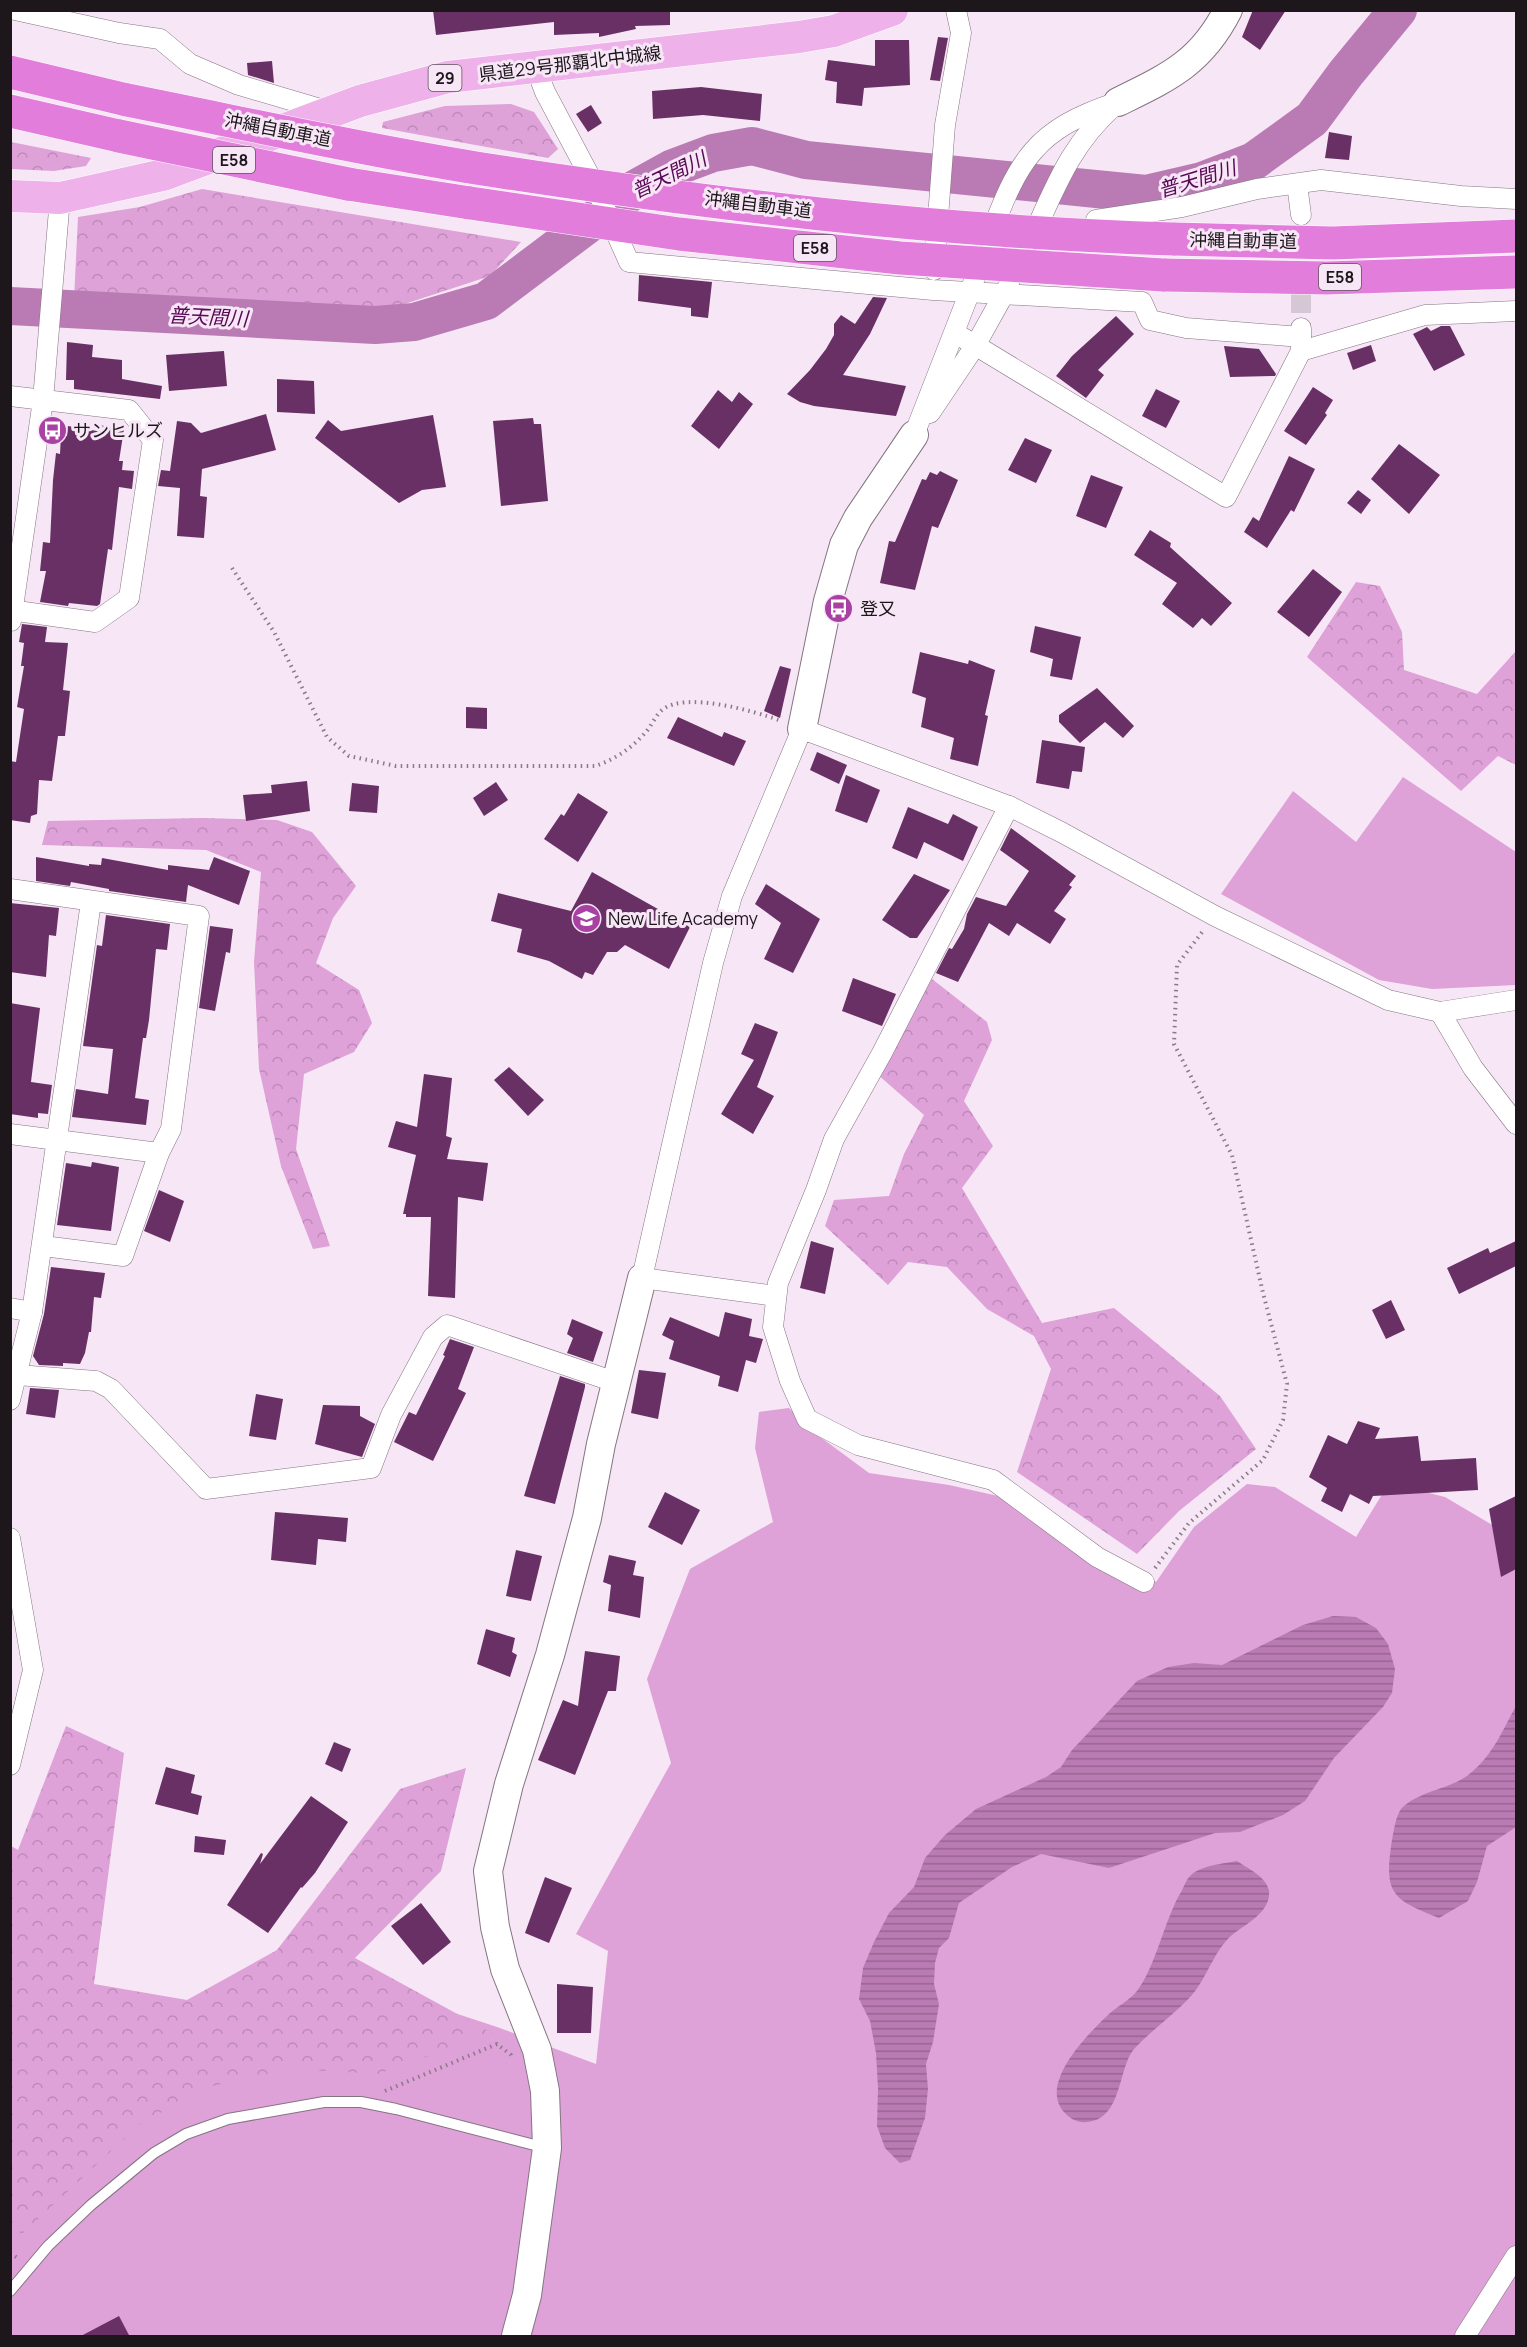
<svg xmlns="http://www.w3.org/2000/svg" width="1527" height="2347" viewBox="0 0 1527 2347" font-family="Manrope,'Noto Sans JP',sans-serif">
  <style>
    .green { fill: #dea1d8 }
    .forest { fill: url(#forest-crowns) }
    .water { fill: url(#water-rules) }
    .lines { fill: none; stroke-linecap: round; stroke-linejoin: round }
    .river { stroke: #ba7bb4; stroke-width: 38 }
    .building { fill: #693066 }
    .street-tunnel { stroke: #d6c7d4; stroke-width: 20; stroke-dasharray: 20 10; stroke-linecap: butt }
    .lane-casing { stroke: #847582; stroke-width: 12 }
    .street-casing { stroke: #847582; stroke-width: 21 }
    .secondary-casing { stroke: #847582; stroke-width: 30 }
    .primary-casing { stroke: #fff; stroke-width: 33 }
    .highway-casing { stroke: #fff; stroke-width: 34 }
    .path { stroke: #877c86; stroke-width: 4; stroke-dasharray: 1.5 4.5; stroke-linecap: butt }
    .lane { stroke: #fff; stroke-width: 10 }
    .street { stroke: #fff; stroke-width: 20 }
    .secondary { stroke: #fff; stroke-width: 28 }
    .primary { stroke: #eeb1ea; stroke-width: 32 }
    .highway { stroke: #e37ddc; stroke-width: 33 }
    .highway-bridge-casing { stroke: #fff; stroke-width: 34; stroke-linecap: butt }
    .highway-bridge { stroke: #e37ddc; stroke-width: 33 }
    .labels { text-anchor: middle; stroke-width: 6; stroke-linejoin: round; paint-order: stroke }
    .shield { fill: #f7e6f5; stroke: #5e555d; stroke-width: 1.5 }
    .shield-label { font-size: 16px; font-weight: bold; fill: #1d171c }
    .street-label { font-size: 18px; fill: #1d171c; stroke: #f7e6f5 }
    .poi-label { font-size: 18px; fill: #1d171c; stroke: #f7e6f5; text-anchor: start }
    .water-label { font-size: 20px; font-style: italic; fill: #580956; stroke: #f7e6f5 }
  </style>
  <defs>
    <pattern id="forest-crowns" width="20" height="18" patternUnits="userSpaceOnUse" patternTransform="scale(1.5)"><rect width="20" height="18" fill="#dea1d8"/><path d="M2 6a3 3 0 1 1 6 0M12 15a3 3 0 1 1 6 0" fill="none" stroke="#be8ab9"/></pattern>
    <pattern id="water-rules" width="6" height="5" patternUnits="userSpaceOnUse" patternTransform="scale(1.5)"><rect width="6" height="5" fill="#ba7bb4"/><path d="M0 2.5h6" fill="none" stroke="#976492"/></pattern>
  </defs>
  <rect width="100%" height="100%" fill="#f7e6f5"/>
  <g class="green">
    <path d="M1403 777 1516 852V985L1432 989 1379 980 1221 894 1293 791 1356 842Z"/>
    <path d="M789 1408 808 1428 869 1473 949 1485 1025 1502 1156 1582 1194 1527 1247 1484 1275 1487 1356 1537 1389 1483 1445 1497 1516 1539V2336H11L10 2135 409 1998 497 2027 596 2064 608 1951 576 1934 671 1763 647 1679 690 1569 773 1522 755 1448 759 1412Z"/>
  </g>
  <g class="forest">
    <path d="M511 104 534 112 558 149 548 158 382 128 383 122 445 106Z"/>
    <path d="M11 142 91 158 86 166 54 171 11 169Z"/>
    <path d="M202 189 521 242 490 276 371 315 74 300 78 217 140 207Z"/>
    <path d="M1356 582 1380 586 1402 632 1404 670 1477 694 1516 651V765L1498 756 1461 791 1307 657Z"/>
    <path d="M203 818 277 820 312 832 356 886 333 918 316 963 359 990 372 1023 354 1052 304 1074 296 1149 330 1246 313 1249 281 1166 259 1069 254 962 261 872 206 850 42 845 48 821Z"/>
    <path d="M932 979 987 1022 992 1040 964 1101 993 1146 962 1188 1042 1323 1114 1308 1220 1396 1256 1449 1179 1511 1137 1554 1017 1472 1051 1369 1034 1336 987 1309 947 1267 908 1262 888 1285 825 1226 834 1200 889 1196 904 1154 924 1115 877 1074Z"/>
    <path d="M66 1726 124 1753 94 1984 187 2000 277 1950 400 1789 466 1768 441 1871 355 1958 492 2033 378 2074 292 2069 204 2088 139 2125 22 2234 11 2226V1846L18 1850Z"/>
  </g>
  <g class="water">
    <path d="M1333 1616 1356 1617 1376 1628 1388 1644 1395 1669 1392 1693 1383 1707 1334 1758 1305 1801 1283 1815 1240 1832 1215 1833 1109 1868 1041 1854 1012 1867 959 1903 949 1938 939 1948 935 1963 934 1984 939 2004 933 2042 926 2064 928 2089 925 2118 910 2160 900 2163 885 2148 877 2126 878 2088 876 2053 870 2021 859 1999 863 1968 874 1942 889 1913 914 1887 925 1858 945 1835 976 1809 1046 1777 1061 1767 1072 1750 1137 1681 1168 1667 1194 1663 1222 1665 1303 1625Z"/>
    <path d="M1516 1706V1827L1487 1846 1477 1882 1468 1901 1439 1918C1390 1899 1384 1892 1392 1840 1394 1831 1396 1812 1404 1806 1424 1789 1454 1789 1473 1771 1494 1753 1503 1729 1516 1706Z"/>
    <path d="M1237 1861C1247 1868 1267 1877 1269 1891 1271 1916 1238 1926 1226 1941 1212 1957 1206 1978 1192 1995 1175 2014 1154 2028 1136 2047 1117 2065 1124 2119 1087 2122 1078 2123 1070 2119 1064 2112 1038 2083 1089 2033 1109 2014 1118 2006 1130 2000 1137 1991 1156 1966 1164 1921 1181 1892 1184 1887 1186 1880 1190 1876 1201 1865 1223 1864 1237 1861Z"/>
  </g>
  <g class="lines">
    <path class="river" d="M10 306 375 325 414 322 486 301 635 189 673 168 713 153 752 146 806 160 1146 194 1202 181 1254 161 1312 119 1346 73 1398 10"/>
  </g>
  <g class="building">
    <path d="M433 10H670V25L635 26 636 29 599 37V33L554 35V22L436 35Z"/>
    <path d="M1253 10H1286L1260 50 1242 37Z"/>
    <path d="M938 37 948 38 940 81 930 80Z"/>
    <path d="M875 40H909L910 85 864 88 862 106 836 103 837 82 825 80 828 60 875 66Z"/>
    <path d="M272 61 274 83 248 75 247 63Z"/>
    <path d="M701 87 762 94 760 121 703 115 653 119 652 91Z"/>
    <path d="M591 105 602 123 588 132 576 114Z"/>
    <path d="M1329 132 1352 136 1349 160 1325 158Z"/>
    <path d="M639 275 712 282 708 318 691 316V308L638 301Z"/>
    <path d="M873 297 887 298 870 334 843 375 906 386 896 416 814 406 800 402 787 394 810 370 826 349 834 335V324L841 315 855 324Z"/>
    <path d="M1116 316 1134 334 1098 370 1104 375 1086 398 1056 376 1072 356Z"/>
    <path d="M1441 326H1450L1465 355 1434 371 1413 334 1427 327 1431 331Z"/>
    <path d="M67 342 93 345 92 357 122 360V379L162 386 160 399 74 389V380H66Z"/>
    <path d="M1371 345 1376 361 1353 370 1347 353Z"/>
    <path d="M1224 346 1259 349 1276 374 1275 376 1230 377Z"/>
    <path d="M224 351 227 386 169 391 166 355Z"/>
    <path d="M277 379 314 381 315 414 277 412Z"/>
    <path d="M1313 387 1333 400 1325 413 1327 415 1306 445 1284 431Z"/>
    <path d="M1156 389 1180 401 1166 428 1142 416Z"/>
    <path d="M718 390 732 402 739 392 753 404 719 449 691 426Z"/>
    <path d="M266 414 276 450 202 469 200 496 207 497 204 538 177 536 180 488 158 486 161 470 170 471 177 421 191 423 201 433Z"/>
    <path d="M433 415 446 487 422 490 399 503 315 438 328 420 341 431Z"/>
    <path d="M533 418 534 424H541L548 501 501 506 493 421Z"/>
    <path d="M98 425 124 429 119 461H123L122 470 134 471 132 489 119 487 112 550 108 549 100 604 97 606 69 603 68 606 40 602 46 571H40L43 542 50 543 53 480 56 453 60 454 61 434 67 436 68 426 97 431Z"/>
    <path d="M1025 438 1052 450 1036 483 1008 470Z"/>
    <path d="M1399 444 1440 475 1409 514 1371 479Z"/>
    <path d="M1289 456 1315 469 1294 512 1291 510 1267 548 1244 532 1253 517 1259 521Z"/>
    <path d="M940 471 958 480 938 528 932 526 915 590 880 583 889 541 895 542 922 479 926 480 930 472 937 475Z"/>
    <path d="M1091 475 1123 487 1106 528 1076 516Z"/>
    <path d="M1358 490 1371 500 1361 514 1347 503Z"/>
    <path d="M1150 530 1171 543 1170 547 1232 603 1211 626 1202 618 1193 628 1162 604 1177 583 1134 555Z"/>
    <path d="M1313 569 1342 592 1309 637 1277 612Z"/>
    <path d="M22 624 47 627 45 642 68 643 63 690 70 691 65 736H58L52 781 39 780 37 814 31 816 30 823 10 820V761L16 762 24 709 17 707 24 666H21L24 643 19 642Z"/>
    <path d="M1035 626 1081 637 1072 680 1050 676 1053 659 1030 652Z"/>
    <path d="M920 652 968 664 969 660 995 670 985 715 988 716 978 766 950 759 954 738 921 727 926 698 912 693Z"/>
    <path d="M780 666 791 669 780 718 764 711Z"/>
    <path d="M1097 688 1134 726 1123 738 1105 722 1080 743 1059 722V715Z"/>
    <path d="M466 707 487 708V729L466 728Z"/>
    <path d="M678 717 722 737 724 732 746 741 734 766 667 738Z"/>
    <path d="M1042 740 1085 747 1082 772 1072 771 1069 789 1036 783Z"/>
    <path d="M817 752 847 765 839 784 810 770Z"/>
    <path d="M846 775 880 790 867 823 835 811Z"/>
    <path d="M307 781 310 811 246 821 243 795 272 793 271 785Z"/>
    <path d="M496 782 508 800 484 816 473 798Z"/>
    <path d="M352 783 379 786 377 813 349 811Z"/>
    <path d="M578 793 608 812 578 862 544 839 561 814 564 816Z"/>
    <path d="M908 807 948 824 953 814 978 827 963 861 924 842 917 859 892 848Z"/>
    <path d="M1011 828 1076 876 1069 885 1072 887 1054 911 1066 919 1050 944 1017 923 1009 936 989 923 958 982 936 973 949 948 952 949 964 929 967 914 976 897 1006 906 1029 871 1000 850Z"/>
    <path d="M36 857 89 866V864L101 865 102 858 168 870V865L209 870 214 857 250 871 239 905 188 885 186 902 109 891V889L71 882 70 886 36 881Z"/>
    <path d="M592 872 690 927 669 969 625 945 617 952H607L593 975 585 972 582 979 549 961 517 952 522 929 491 921 498 893 571 911Z"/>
    <path d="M914 874 950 890 917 938H910L882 920Z"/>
    <path d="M766 884 820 919 793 973 764 959 781 923 755 904Z"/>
    <path d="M10 903 59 908 56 936 49 935 46 977 10 972Z"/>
    <path d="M106 915 170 924 167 950 156 949 149 1020 146 1038H143L135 1098 149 1100 146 1125 72 1117 76 1089 108 1094 113 1049 83 1046 97 945 102 946Z"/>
    <path d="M210 926 233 929 230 953 226 952 215 1011 199 1008Z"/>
    <path d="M853 978 896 994 882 1026 842 1011Z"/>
    <path d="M10 1003 40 1008 31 1082 52 1085 48 1114 38 1113V1118L10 1114Z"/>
    <path d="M755 1023 778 1032 757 1087 774 1096 753 1134 721 1114 754 1060 741 1054Z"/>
    <path d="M509 1067 544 1100 528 1116 494 1080Z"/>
    <path d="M424 1074 452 1078 446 1136 452 1138 447 1159 488 1163 483 1201 458 1197 455 1298 428 1296 431 1217H406V1214H403L416 1155 388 1147 396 1121 417 1127Z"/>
    <path d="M92 1162 119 1167 111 1231 57 1225 66 1163 91 1167Z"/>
    <path d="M159 1190 184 1201 170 1242 144 1231Z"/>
    <path d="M811 1241 834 1248 825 1294 800 1288Z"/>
    <path d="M1516 1241V1266L1459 1294 1447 1268 1488 1248 1490 1253Z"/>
    <path d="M51 1267 105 1273 101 1298 94 1297 91 1332H89L85 1353 80 1364 63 1363V1366L39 1365 33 1356 44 1314Z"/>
    <path d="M1391 1300 1405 1330 1386 1339 1372 1310Z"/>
    <path d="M725 1312 752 1319 749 1336 763 1339 756 1363 746 1360 738 1392 718 1386 720 1376 669 1359 674 1341 662 1335 670 1317 719 1337Z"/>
    <path d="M572 1319 603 1332 593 1362 567 1353 573 1338 567 1334Z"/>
    <path d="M450 1339 474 1347 458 1389 466 1393 433 1461 394 1442 409 1412 416 1415 445 1356 443 1355Z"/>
    <path d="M639 1370 666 1373 658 1419 631 1413Z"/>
    <path d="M560 1376 585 1384V1387L555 1504 524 1496Z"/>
    <path d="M30 1388 59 1390 55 1418 26 1414Z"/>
    <path d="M256 1394 283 1399 276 1440 249 1436Z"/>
    <path d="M323 1405 360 1406V1416L375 1424 362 1457 315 1444Z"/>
    <path d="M1358 1421 1380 1428 1375 1439 1418 1436 1421 1461 1476 1458 1478 1490 1373 1496 1369 1504 1350 1494 1342 1512 1321 1501 1327 1488 1309 1477 1328 1435 1347 1444Z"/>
    <path d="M665 1492 700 1510 682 1545 648 1527Z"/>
    <path d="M1516 1496V1569L1501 1577 1489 1509Z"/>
    <path d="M275 1512 348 1518 346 1542 318 1539 316 1565 271 1560Z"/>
    <path d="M516 1550 542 1556 531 1601 506 1596Z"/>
    <path d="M609 1555 636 1561 633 1575 644 1577 640 1618 608 1611 611 1585 603 1582Z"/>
    <path d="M486 1629 515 1638 512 1652 517 1655 510 1677 477 1664Z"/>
    <path d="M585 1651 620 1656 616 1691H608L575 1775 538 1760 563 1700 578 1706Z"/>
    <path d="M334 1742 351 1749 342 1772 325 1764Z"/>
    <path d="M166 1767 195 1775 191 1793 202 1796 198 1815 155 1804Z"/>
    <path d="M311 1796 348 1822 315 1873 302 1888 301 1887 268 1933 227 1905 261 1853 263 1854 260 1864Z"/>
    <path d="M195 1836 226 1840 224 1855 194 1852Z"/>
    <path d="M545 1877 572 1888 549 1943 525 1933Z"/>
    <path d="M421 1903 451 1942 423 1965 391 1926Z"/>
    <path d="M557 1984 593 1987 591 2033H557Z"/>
    <path d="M119 2316 130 2337H79Z"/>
  </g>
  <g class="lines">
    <path class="street-tunnel" d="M1301 233V328"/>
    <defs>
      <path id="lane" d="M10 2291 48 2246 91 2205 154 2153 186 2134 228 2119 324 2102H361L396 2109 546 2148"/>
      <g id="street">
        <path d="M15 10 119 33 160 39 190 64 239 85 331 112"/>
        <path d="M536 68 545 92 596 188 629 262 933 290 1142 302 1150 320 1186 328 1301 337"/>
        <path d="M1297 184 1301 215"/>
        <path d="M1096 220 1182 207 1257 189 1321 180 1461 196 1516 199"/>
        <path d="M989 239C1018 160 1035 129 1118 102"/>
        <path d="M1031 240C1055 188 1070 145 1114 106"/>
        <path d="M934 270 945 125 961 33 956 10"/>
        <path d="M955 333 1226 497 1301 351V328"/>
        <path d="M1301 351 1425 315 1516 311"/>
        <path d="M10 396 129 410 153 440 129 598 95 622 10 610"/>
        <path d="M930 413 975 346 1009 285"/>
        <path d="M914 435 974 281"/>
        <path d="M11 621 43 400 60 198"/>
        <path d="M1009 806 882 1053 834 1139 816 1190 778 1283 773 1327 790 1381 807 1419 858 1445 993 1480 1097 1557 1144 1582"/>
        <path d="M10 889 199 916 171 1129 159 1153 123 1256 43 1246"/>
        <path d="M1440 1012 1473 1068 1516 1124"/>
        <path d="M10 1134 159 1153"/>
        <path d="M776 1296 642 1278 713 963 732 896 802 729 1009 806 1061 832 1215 916 1388 1000 1440 1012 1516 1000"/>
        <path d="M10 1308 32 1312 10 1400"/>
        <path d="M32 1312 91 902"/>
        <path d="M17 1375 96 1381 111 1389 206 1489 371 1468 391 1415 433 1337 447 1325 618 1383"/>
        <path d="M10 1538 33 1670 10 1765"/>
        <path d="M1465 2336 1516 2256"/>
      </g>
      <g id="secondary">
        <path d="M1118 102C1169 77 1201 63 1228 10"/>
        <path d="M802 729 828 601 844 545 858 518 914 435"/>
        <path d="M516 2336 527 2295 547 2148 545 2091 537 2050 505 1969 495 1927 488 1871 509 1784 550 1655 587 1518 601 1444 642 1278"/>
      </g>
      <path id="primary" d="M10 196 60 198 163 175 360 101 448 77 799 37 834 31 892 10"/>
      <g id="highway">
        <path d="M10 72 127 100"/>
        <path d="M10 111 119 136"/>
        <path d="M348 184 470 203"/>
        <path d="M1173 239 1333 243 1516 236"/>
        <path d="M1163 275 1327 278 1516 272"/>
      </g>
    </defs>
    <use href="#lane" class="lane-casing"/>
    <use href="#street" class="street-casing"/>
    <use href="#secondary" class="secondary-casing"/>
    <use href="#primary" class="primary-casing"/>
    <use href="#highway" class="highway-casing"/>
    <g class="path">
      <path d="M232 568 274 632 327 737 349 756 396 766H595C614 760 632 748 645 733 651 727 655 716 662 710 685 691 753 711 779 720"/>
      <path d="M1155 1568 1189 1523 1263 1460 1283 1420 1287 1384 1263 1293 1232 1155 1174 1044 1177 965 1203 931"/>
      <path d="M385 2091 497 2044 511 2055 512 2059"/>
      <path d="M10 2253 19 2259"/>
    </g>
    <use href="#lane" class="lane"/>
    <use href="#street" class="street"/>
    <use href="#secondary" class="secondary"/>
    <use href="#primary" class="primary"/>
    <use href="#highway" class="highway"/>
    <defs>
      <g id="highway-bridge">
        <path d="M127 100C243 123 359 149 476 168 707 204 940 232 1173 239"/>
        <path d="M119 136 348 184"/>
        <path d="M470 203 679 234 900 258 1163 275"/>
      </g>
    </defs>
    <use href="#highway-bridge" class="highway-bridge-casing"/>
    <use href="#highway-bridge" class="highway-bridge"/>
  </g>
  <defs>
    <symbol id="bus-disc" viewBox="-11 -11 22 22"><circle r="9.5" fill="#a941a4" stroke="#f7e6f5"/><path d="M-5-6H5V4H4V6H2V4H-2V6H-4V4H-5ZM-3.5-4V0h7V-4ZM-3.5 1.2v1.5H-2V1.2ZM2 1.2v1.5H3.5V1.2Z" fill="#fff"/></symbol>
    <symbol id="school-disc" viewBox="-11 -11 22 22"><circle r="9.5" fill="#a941a4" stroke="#f7e6f5"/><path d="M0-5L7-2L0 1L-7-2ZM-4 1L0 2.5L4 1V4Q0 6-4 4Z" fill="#fff"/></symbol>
  </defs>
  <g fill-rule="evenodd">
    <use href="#bus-disc" x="36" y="414" width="33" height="33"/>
    <use href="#bus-disc" x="822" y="592" width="33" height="33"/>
    <use href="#school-disc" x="570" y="902" width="33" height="33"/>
  </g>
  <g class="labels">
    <g class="shield">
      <rect x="428.5" y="65" width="33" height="26" rx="4.5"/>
      <rect x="213" y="147" width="42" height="26" rx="4.5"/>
      <rect x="794" y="235" width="42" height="26" rx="4.5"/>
      <rect x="1319" y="264" width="42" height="26" rx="4.5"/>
    </g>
    <g class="shield-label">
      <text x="445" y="84">29</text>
      <text x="234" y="166">E58</text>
      <text x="815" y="254">E58</text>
      <text x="1340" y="283">E58</text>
    </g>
    <g class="street-label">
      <text transform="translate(570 64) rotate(-7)" y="6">県道29号那覇北中城線</text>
      <text transform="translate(278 130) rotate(11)" y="6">沖縄自動車道</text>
      <text transform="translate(758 205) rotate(7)" y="6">沖縄自動車道</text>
      <text transform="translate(1243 241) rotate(1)" y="6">沖縄自動車道</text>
    </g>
    <g class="poi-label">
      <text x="73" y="437">サンヒルズ</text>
      <text x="860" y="615">登又</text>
      <text x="608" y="925">New Life Academy</text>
    </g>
    <g class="water-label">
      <text transform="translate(669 175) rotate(-26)" y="7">普天間川</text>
      <text transform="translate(1197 179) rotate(-17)" y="7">普天間川</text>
      <text transform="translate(208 317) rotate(3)" y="7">普天間川</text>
    </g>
  </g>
  <rect width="1527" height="2347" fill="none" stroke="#1d171c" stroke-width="24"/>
</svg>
